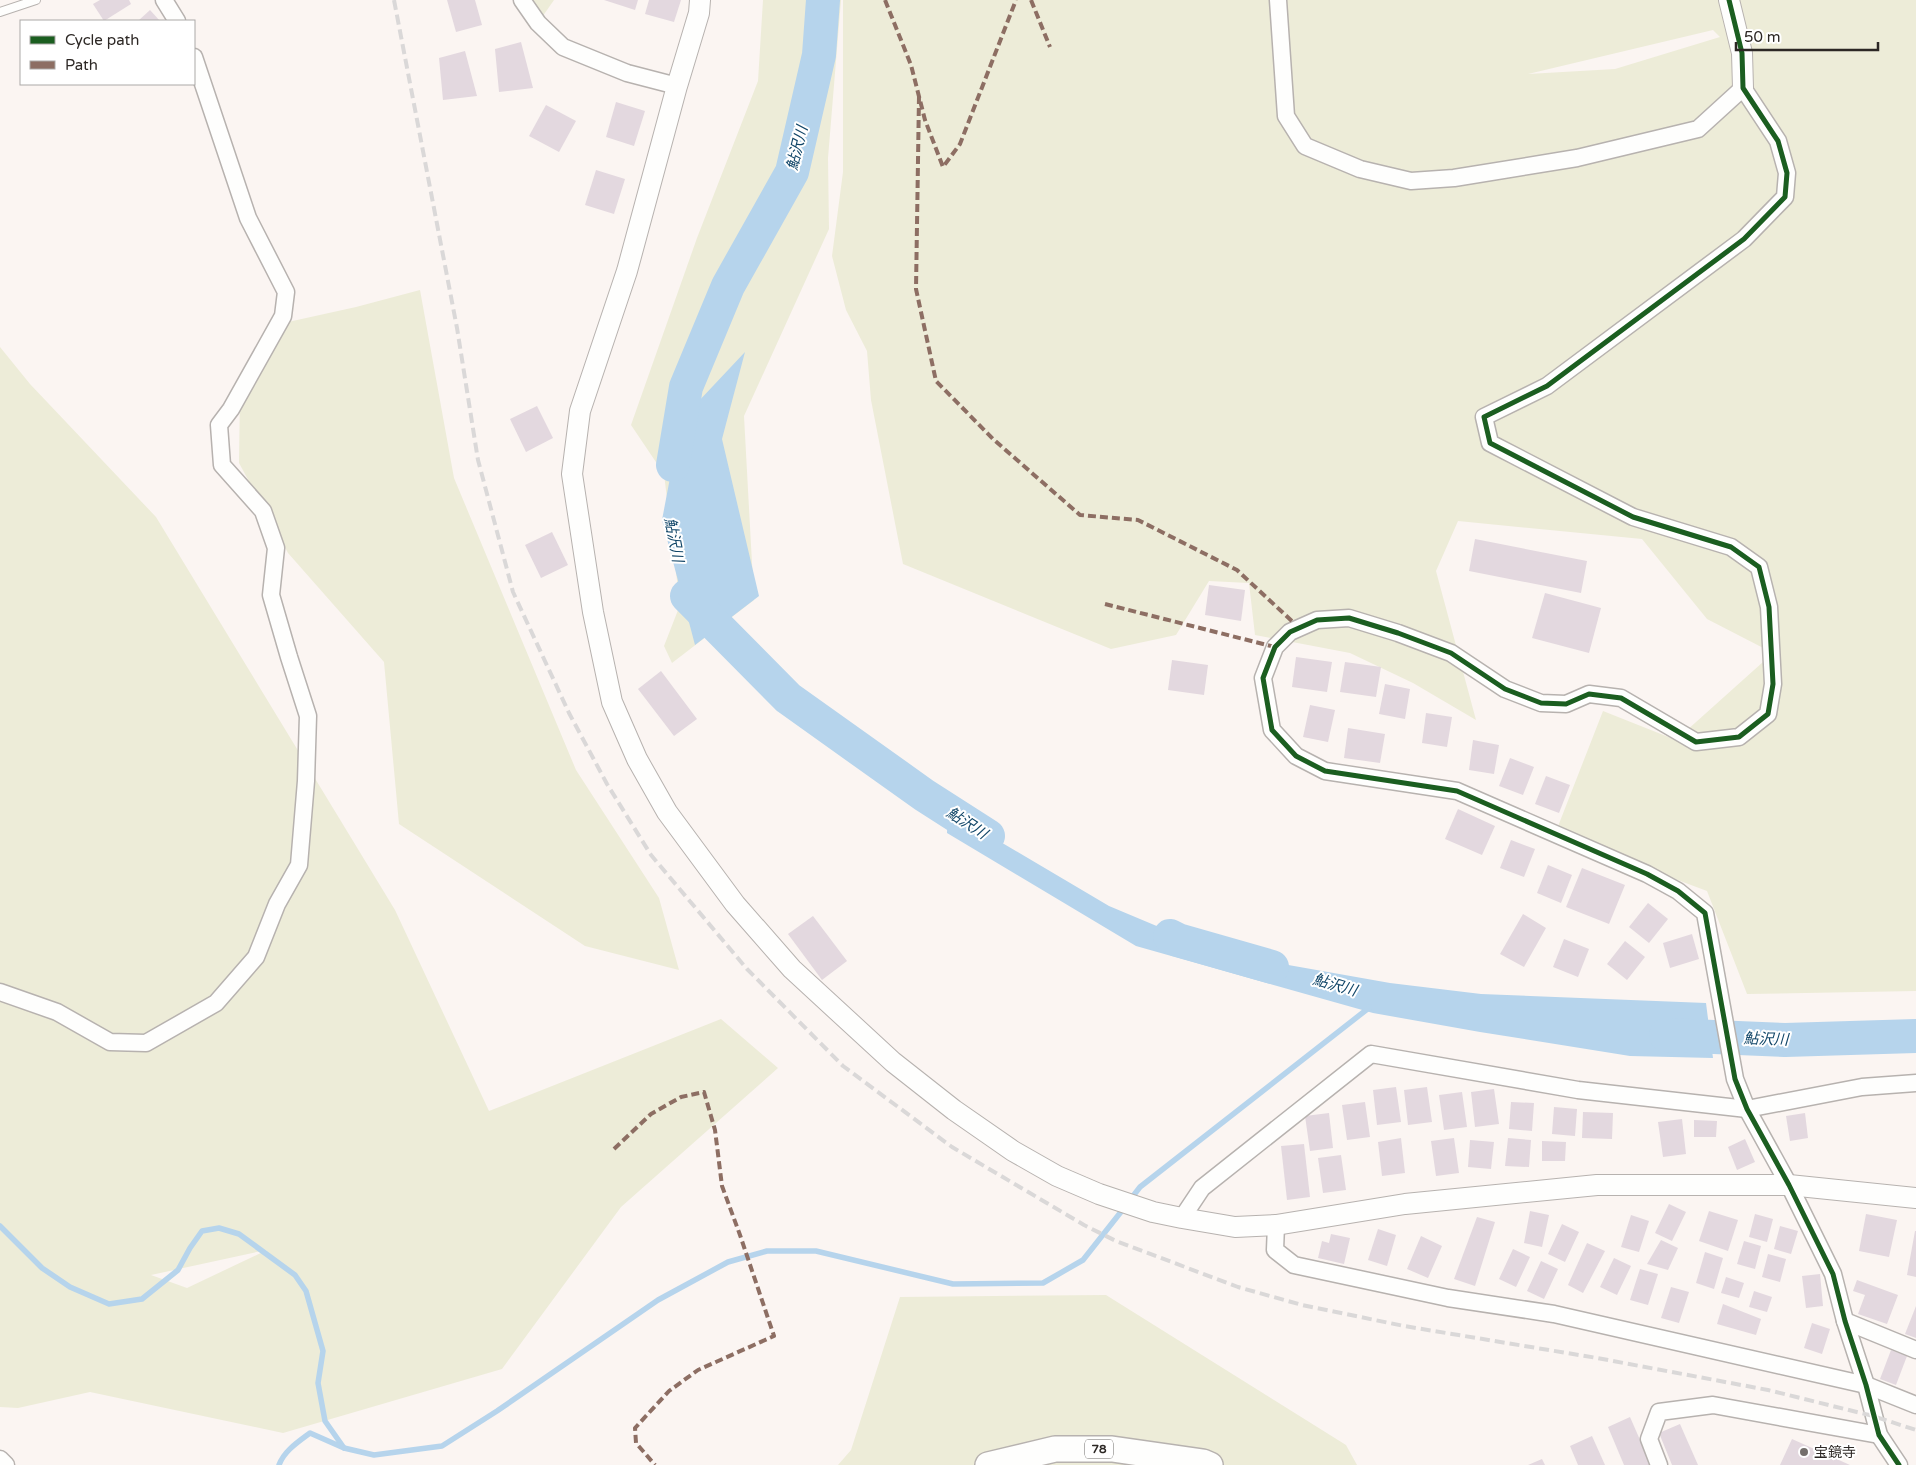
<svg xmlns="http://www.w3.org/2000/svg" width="1916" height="1465" viewBox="0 0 1916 1465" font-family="'Varela Round','Noto Sans JP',sans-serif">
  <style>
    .green { fill: #edecd8; fill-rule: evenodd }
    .water { fill: #b6d4ec }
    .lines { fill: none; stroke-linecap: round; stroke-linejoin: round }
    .stream { stroke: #b6d4ec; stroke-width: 5.5 }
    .river { stroke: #b6d4ec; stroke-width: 34 }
    .building { fill: #e3d8df }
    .service-casing { stroke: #b7b2af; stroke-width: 10 }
    .minor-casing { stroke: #b7b2af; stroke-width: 19 }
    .tertiary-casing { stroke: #b7b2af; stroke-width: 22 }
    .primary-casing { stroke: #b7b2af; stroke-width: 28 }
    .service { stroke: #fefefd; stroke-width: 8 }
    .minor { stroke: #fefefd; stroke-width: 16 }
    .tertiary { stroke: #fefefd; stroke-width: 20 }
    .primary { stroke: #fefefd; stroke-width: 25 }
    .rail { stroke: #dad8d8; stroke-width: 4; stroke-dasharray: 10 5; stroke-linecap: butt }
    .quiet { stroke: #8d6e63; stroke-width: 4; stroke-dasharray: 8 4; stroke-linecap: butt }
    .cycleway-casing { stroke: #fff; stroke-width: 8 }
    .cycleway { stroke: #1b5e20; stroke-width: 5 }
    .poi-dot { fill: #746f6c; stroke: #fff; stroke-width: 2 }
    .labels { text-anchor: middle; stroke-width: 4; stroke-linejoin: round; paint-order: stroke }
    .shield { fill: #fff; stroke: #6b6866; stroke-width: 1 }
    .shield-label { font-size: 12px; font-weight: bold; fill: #2c2724 }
    .poi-label { font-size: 14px; fill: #2c2724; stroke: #fff; text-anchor: start }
    .water-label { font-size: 15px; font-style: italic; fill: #114668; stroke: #fff }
  </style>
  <rect width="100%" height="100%" fill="#fbf5f2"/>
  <g class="green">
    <path d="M522 0H554L538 23Z"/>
    <path d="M763 0H841L828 158 829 229 744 416 754 600 672 663 664 646 680 605 664 474 631 425 697 238 758 81Z"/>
    <path d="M843 0H1916V991L1747 994 1707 891 1555 834 1603 711 1676 740 1773 653 1707 619 1642 539 1458 521 1436 571 1476 720 1413 683 1350 653 1255 635 1249 583 1209 581 1176 635 1111 649 903 564 871 400 867 351 846 310 832 256 843 172ZM1713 30 1720 37 1615 69 1528 74Z"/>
    <path d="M420 290 454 478 576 770 659 898 679 970 585 946 399 824 384 662 288 553 239 463 240 394 288 322 356 307Z"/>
    <path d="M0 347 30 384 156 517 395 910 489 1111 721 1019 778 1068 621 1207 502 1369 283 1433 90 1392 18 1408 0 1407ZM267 1250 187 1288 151 1275 266 1250Z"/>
    <path d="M1106 1295 1346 1445 1357 1465H838L851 1450 900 1297Z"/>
  </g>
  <g class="water">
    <path d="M745 352 722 439 759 596 695 645 662 520 681 420Z"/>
    <path d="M948 811 1109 906 1221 953 1390 983 1481 994 1706 1003 1713 1058 1630 1056 1480 1032 1373 1013 1136 946 947 833Z"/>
  </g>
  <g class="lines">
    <g class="stream">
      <path d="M1130 1200 1140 1187 1370 1007"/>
      <path d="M0 1226 42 1268 70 1287 109 1304 142 1299 178 1270 190 1248 202 1231 219 1228 239 1234 295 1275 306 1291 323 1351 318 1383 325 1421 344 1448"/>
      <path d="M279 1465C284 1451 298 1442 310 1433L344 1448 374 1455 442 1446 497 1411 658 1300 728 1262 767 1251H816L953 1284 1043 1283 1083 1260 1124 1208"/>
    </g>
    <g class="river">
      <path d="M673 465 686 387 728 286 792 172 819 55 823 0"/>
      <path d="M687 596 788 698 924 795 988 836"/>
      <path d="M1170 936 1178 940 1272 967"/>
      <path d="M1666 1035 1785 1040 1916 1036"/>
    </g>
  </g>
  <g class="building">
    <path d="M100 0H129L131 4 104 21 93 4Z"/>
    <path d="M447 0H475L482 25 456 32Z"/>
    <path d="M604 0H638L635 10Z"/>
    <path d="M649 0H681L674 22 645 14Z"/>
    <path d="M150 10 160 21H138Z"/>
    <path d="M521 42 533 88 499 92 495 49Z"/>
    <path d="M465 51 477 96 443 100 439 58Z"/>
    <path d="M616 102 645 111 634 146 606 137Z"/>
    <path d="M546 105 576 121 559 152 529 136Z"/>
    <path d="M596 170 625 179 614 214 585 205Z"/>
    <path d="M537 406 553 438 526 452 510 419Z"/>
    <path d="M552 532 568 565 541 578 525 545Z"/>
    <path d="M1475 539 1587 561 1581 593 1469 571Z"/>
    <path d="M1209 585 1245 590 1241 621 1205 615Z"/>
    <path d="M1545 593 1601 608 1589 653 1532 638Z"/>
    <path d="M1296 657 1332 662 1327 692 1292 687Z"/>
    <path d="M1172 660 1208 665 1204 695 1168 690Z"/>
    <path d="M1345 662 1381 667 1376 697 1340 692Z"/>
    <path d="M661 671 697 719 674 736 638 689Z"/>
    <path d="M1385 684 1410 689 1405 719 1379 714Z"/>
    <path d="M1310 705 1335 710 1328 742 1303 737Z"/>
    <path d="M1426 713 1452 717 1447 747 1422 743Z"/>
    <path d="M1348 728 1385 734 1380 763 1344 758Z"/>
    <path d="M1473 740 1499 745 1494 774 1469 770Z"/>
    <path d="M1510 758 1534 767 1523 795 1499 786Z"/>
    <path d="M1546 776 1570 785 1559 813 1535 804Z"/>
    <path d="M1458 809 1495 826 1482 855 1445 839Z"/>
    <path d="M1511 840 1535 849 1524 877 1500 868Z"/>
    <path d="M1548 865 1572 875 1561 903 1537 893Z"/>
    <path d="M1582 868 1625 885 1609 924 1566 907Z"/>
    <path d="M1648 903 1668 919 1649 943 1629 927Z"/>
    <path d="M1523 914 1546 928 1524 967 1500 954Z"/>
    <path d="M813 916 847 961 822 980 788 934Z"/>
    <path d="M1692 934 1699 959 1670 968 1663 943Z"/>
    <path d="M1564 939 1589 949 1578 977 1553 967Z"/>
    <path d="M1625 941 1645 957 1627 980 1607 964Z"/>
    <path d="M1396 1087 1401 1122 1377 1125 1373 1090Z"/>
    <path d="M1427 1087 1432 1122 1408 1125 1404 1090Z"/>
    <path d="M1494 1089 1499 1124 1475 1127 1471 1092Z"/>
    <path d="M1462 1092 1467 1127 1444 1130 1439 1095Z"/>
    <path d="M1365 1102 1370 1137 1347 1140 1342 1105Z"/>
    <path d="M1511 1102 1534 1103 1532 1131 1509 1129Z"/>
    <path d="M1554 1107 1577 1109 1575 1136 1552 1134Z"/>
    <path d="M1583 1112 1613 1113 1612 1139 1582 1138Z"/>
    <path d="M1329 1113 1333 1148 1310 1151 1305 1116Z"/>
    <path d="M1805 1113 1808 1138 1790 1141 1786 1116Z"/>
    <path d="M1682 1119 1686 1154 1663 1157 1658 1122Z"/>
    <path d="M1694 1120 1717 1121 1716 1137H1694Z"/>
    <path d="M1401 1138 1405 1173 1382 1176 1378 1142Z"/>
    <path d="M1454 1138 1459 1173 1436 1176 1431 1141Z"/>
    <path d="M1508 1138 1531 1140 1529 1167 1505 1166Z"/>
    <path d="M1745 1139 1755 1162 1737 1170 1728 1147Z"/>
    <path d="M1470 1140 1494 1142 1491 1169 1468 1167Z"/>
    <path d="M1542 1141 1566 1142 1565 1161H1542Z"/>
    <path d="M1304 1144 1310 1197 1287 1200 1281 1146Z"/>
    <path d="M1341 1155 1346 1190 1323 1193 1318 1158Z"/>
    <path d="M1669 1204 1686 1212 1672 1241 1655 1233Z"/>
    <path d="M1530 1211 1549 1215 1542 1247 1524 1243Z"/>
    <path d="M1709 1211 1738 1220 1728 1251 1699 1241Z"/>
    <path d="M1755 1214 1773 1219 1767 1242 1749 1237Z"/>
    <path d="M1866 1214 1897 1220 1889 1257 1859 1251Z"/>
    <path d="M1631 1215 1649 1221 1639 1252 1621 1247Z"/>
    <path d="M1477 1217 1495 1222 1475 1286 1454 1279Z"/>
    <path d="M1562 1224 1579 1232 1565 1262 1548 1254Z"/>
    <path d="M1780 1226 1798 1231 1791 1254 1774 1249Z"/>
    <path d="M1378 1229 1396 1235 1387 1266 1368 1260Z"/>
    <path d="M1915 1231H1916V1277L1907 1275Z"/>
    <path d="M1331 1234 1350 1238 1344 1264 1318 1258 1322 1241 1329 1243Z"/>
    <path d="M1421 1236 1442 1246 1428 1278 1407 1269Z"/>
    <path d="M1661 1240 1678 1248 1668 1270 1647 1264Z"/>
    <path d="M1744 1241 1761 1246 1755 1269 1737 1264Z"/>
    <path d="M1587 1243 1605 1251 1583 1293 1568 1285Z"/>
    <path d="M1513 1249 1530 1257 1516 1287 1499 1279Z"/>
    <path d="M1705 1252 1723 1258 1714 1289 1696 1283Z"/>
    <path d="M1768 1254 1786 1259 1780 1282 1762 1277Z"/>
    <path d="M1614 1258 1631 1266 1617 1295 1600 1287Z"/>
    <path d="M1541 1261 1558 1269 1544 1299 1527 1291Z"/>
    <path d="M1640 1269 1658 1274 1648 1305 1630 1300Z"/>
    <path d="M1820 1274 1823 1306 1806 1308 1802 1276Z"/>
    <path d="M1726 1277 1744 1283 1739 1298 1721 1293Z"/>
    <path d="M1857 1280 1898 1295 1887 1324 1858 1314 1865 1295 1853 1291Z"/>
    <path d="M1671 1287 1689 1292 1679 1323 1661 1318Z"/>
    <path d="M1754 1291 1772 1297 1767 1312 1749 1307Z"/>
    <path d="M1723 1304 1761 1319 1756 1335 1717 1324Z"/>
    <path d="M1916 1306V1338L1905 1334Z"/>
    <path d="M1812 1323 1830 1329 1822 1354 1804 1348Z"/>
    <path d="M1891 1350 1907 1356 1896 1385 1880 1379Z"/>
    <path d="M1630 1417 1651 1465H1624L1608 1427Z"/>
    <path d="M1680 1424 1698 1465H1672L1659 1433Z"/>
    <path d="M1592 1436 1605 1465H1578L1570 1446Z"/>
    <path d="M1792 1439 1850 1465H1780Z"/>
    <path d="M1542 1459 1545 1465H1528Z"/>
  </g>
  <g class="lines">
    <defs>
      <path id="service" d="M0 12 36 0"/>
      <g id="minor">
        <path d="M164 0 177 21"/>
        <path d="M522 0 538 23 563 47 627 73 677 86"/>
        <path d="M1278 0 1286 116 1305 146 1360 169 1411 181 1454 178 1577 158 1698 129 1743 88 1778 141 1787 173 1785 197 1744 239 1547 386 1484 417 1490 443 1633 517 1731 547 1759 567 1769 607 1773 684 1768 714 1739 737 1696 742 1621 698 1589 694 1566 704 1541 703 1505 689 1451 653 1398 633 1349 618 1317 620 1290 632 1275 647 1263 678 1272 730 1296 756 1325 771 1457 791 1647 874 1678 891 1705 913 1735 1079 1747 1109 1789 1185 1833 1274 1845 1321 1866 1385 1879 1435 1899 1465"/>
        <path d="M0 992 57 1012 110 1042 146 1043 216 1003 256 957 277 904 299 865 306 781 308 716 289 657 271 595 276 548 263 511 222 465 219 425 231 409 283 316 286 292 248 218 194 57"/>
        <path d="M1182 1218 1202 1188 1371 1054 1578 1090 1747 1109 1862 1087 1916 1083"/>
        <path d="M1276 1225 1275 1250 1294 1265 1448 1298 1554 1314 1866 1385 1916 1405"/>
        <path d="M1845 1321 1916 1350"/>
        <path d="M0 1459 6 1465"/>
        <path d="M1659 1465 1649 1439 1659 1412 1713 1405 1879 1435"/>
      </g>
      <g id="tertiary">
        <path d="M700 0 699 13 677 86 627 271 580 411 572 474 593 612 612 702 637 759 667 812 735 904 792 969 893 1062 954 1110 1013 1151 1057 1176 1099 1194 1153 1212 1182 1218 1235 1227 1276 1225 1405 1204 1597 1185H1789L1916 1198"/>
        <path d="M1729 0 1742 53 1743 88"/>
      </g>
      <path id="primary" d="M988 1465 1055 1449H1112L1203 1462 1210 1465"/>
    </defs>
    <use href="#service" class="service-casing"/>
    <use href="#minor" class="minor-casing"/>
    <use href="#tertiary" class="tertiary-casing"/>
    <use href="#primary" class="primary-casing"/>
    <use href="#service" class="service"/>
    <use href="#minor" class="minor"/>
    <use href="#tertiary" class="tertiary"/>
    <use href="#primary" class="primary"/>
    <path class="rail" d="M394 0 457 328 478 460 513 592 569 713 607 784 651 855 747 969 843 1066 952 1147 1084 1225 1116 1241 1238 1287 1302 1305 1404 1326 1597 1358 1768 1390 1873 1416 1916 1430"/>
    <g class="quiet">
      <path d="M885 0 911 65 925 120 943 167 960 144 1016 0"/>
      <path d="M1031 0 1050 47"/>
      <path d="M919 96 916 289 936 381 993 439 1080 515 1138 520 1237 570 1294 623"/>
      <path d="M1105 604 1275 647"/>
      <path d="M614 1149 651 1114 681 1097 704 1092 715 1130 722 1186 740 1235 774 1336 698 1370 669 1391 635 1428 636 1443 655 1465"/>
    </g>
    <defs>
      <path id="cycleway" d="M1729 0 1742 53 1743 88 1778 141 1787 173 1785 197 1744 239 1547 386 1484 417 1490 443 1633 517 1731 547 1759 567 1769 607 1773 684 1768 714 1739 737 1696 742 1621 698 1589 694 1566 704 1541 703 1505 689 1451 653 1398 633 1349 618 1317 620 1290 632 1275 647 1263 678 1272 730 1296 756 1325 771 1457 791 1647 874 1678 891 1705 913 1735 1079 1747 1109 1789 1185 1833 1274 1845 1321 1866 1385 1879 1435 1899 1465"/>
    </defs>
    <use href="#cycleway" class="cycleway-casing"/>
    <use href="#cycleway" class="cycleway"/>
  </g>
  <circle class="poi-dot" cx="1804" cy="1452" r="5"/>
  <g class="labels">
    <rect class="shield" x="1085" y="1439.5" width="28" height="19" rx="4"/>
    <g class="shield-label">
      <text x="1099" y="1453">78</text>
    </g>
    <g class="poi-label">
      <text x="1814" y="1457">宝鏡寺</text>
    </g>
    <g class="water-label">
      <text transform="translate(797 148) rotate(-76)" y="5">鮎沢川</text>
      <text transform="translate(674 540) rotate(79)" y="5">鮎沢川</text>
      <text transform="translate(967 823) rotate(33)" y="5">鮎沢川</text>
      <text transform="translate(1335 985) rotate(16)" y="5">鮎沢川</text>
      <text transform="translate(1766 1039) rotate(2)" y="5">鮎沢川</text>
    </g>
  </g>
  <rect x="20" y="20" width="175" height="65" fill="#ffffff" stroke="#aba9a7"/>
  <rect x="30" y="36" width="25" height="8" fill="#1b5e20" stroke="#aba9a7"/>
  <text x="65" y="45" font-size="15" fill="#2c2724">Cycle path</text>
  <rect x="30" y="61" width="25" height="8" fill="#8d6e63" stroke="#aba9a7"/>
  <text x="65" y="70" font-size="15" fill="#2c2724">Path</text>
  <path d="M1736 42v8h142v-8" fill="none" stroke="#2c2724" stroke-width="2.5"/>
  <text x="1744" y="42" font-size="15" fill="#2c2724" stroke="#ffffff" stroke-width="4" paint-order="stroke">50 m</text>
</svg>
